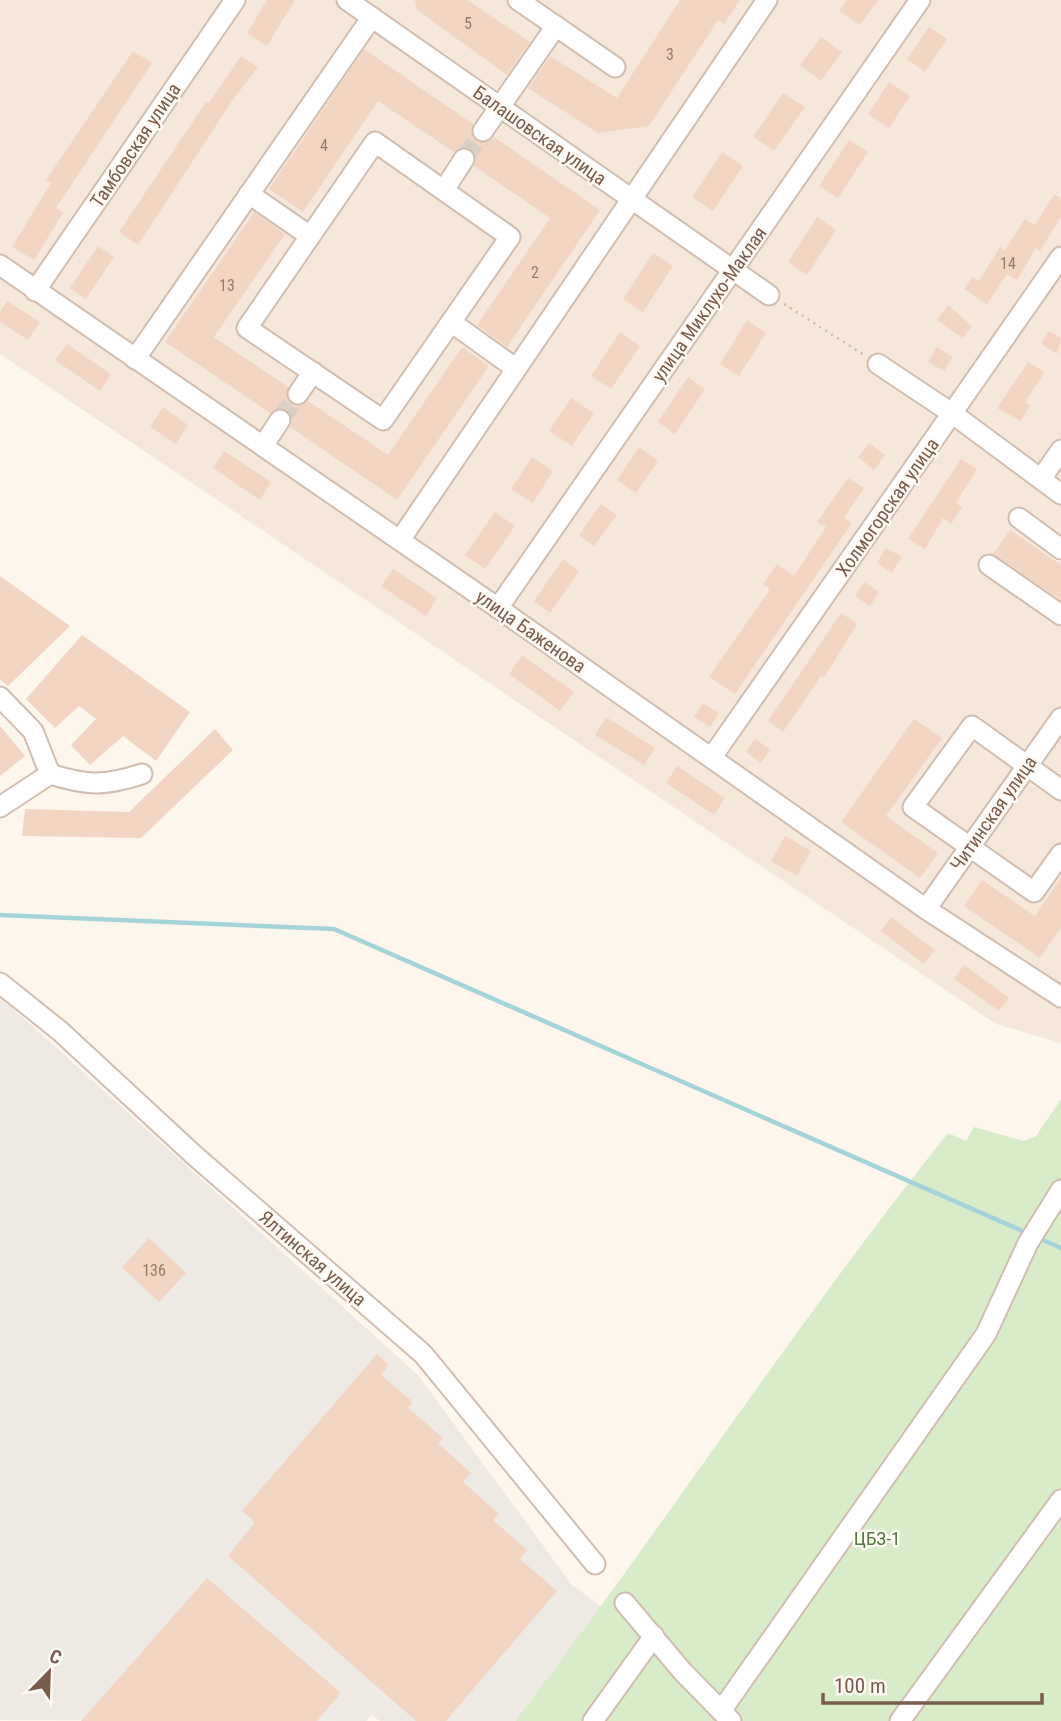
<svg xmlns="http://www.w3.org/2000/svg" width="1061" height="1721" viewBox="0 0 1061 1721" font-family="'Roboto Condensed',sans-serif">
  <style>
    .residential { fill: #f5e8da }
    .industrial { fill: #efe9e4 }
    .green { fill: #d8ecc9 }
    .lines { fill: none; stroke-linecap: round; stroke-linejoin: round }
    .stream { stroke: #a5d3da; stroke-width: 4.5 }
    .building { fill: #f3d5c3 }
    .minor-tunnel { stroke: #dcd0c4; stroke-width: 19; stroke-dasharray: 19 10; stroke-linecap: butt }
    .minor-casing { stroke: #d1beb0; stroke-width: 23 }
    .path { stroke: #d9b8a5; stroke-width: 2.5; stroke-dasharray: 2 5; stroke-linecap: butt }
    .minor { stroke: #fff; stroke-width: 19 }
    .labels { text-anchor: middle; stroke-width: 5; stroke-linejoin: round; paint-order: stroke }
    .number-label { font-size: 16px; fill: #987a6a }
    .street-label { font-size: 19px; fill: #7a5c4d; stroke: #fffaf3 }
    .park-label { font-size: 19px; fill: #537a41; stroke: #fffaf3 }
  </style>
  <rect width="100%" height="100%" fill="#fdf6ec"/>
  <path class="residential" d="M0 0H1061V1043L996 1024 0 354Z"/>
  <path class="industrial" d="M0 997 418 1375 572 1585 602 1607 515 1721H380L372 1715 366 1721 0 1720Z"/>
  <path class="green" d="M1061 1099V1721H515C663 1528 796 1323 948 1133L966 1141 974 1127 1024 1141 1036 1136Z"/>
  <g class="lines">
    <g class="stream">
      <path d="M0 915 334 929 1027 1233"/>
      <path d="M1038 1238 1061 1248"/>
    </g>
  </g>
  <g class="building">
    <path d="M267 0H295L267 46 247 33Z"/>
    <path d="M415 0H467L530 42 507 75 417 10Z"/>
    <path d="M680 0H740L724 24 718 20 649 126 598 133 528 88 550 56 617 98Z"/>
    <path d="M847 0H878L860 25 839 11Z"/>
    <path d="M929 27 947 39 925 72 907 59Z"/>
    <path d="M821 37 842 52 821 81 800 65Z"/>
    <path d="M364 49 473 124 472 136 477 141 488 142 494 137 600 210 507 347 477 325 550 218 474 166 476 159 471 149 464 147 454 152 378 101 303 212 269 189Z"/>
    <path d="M133 51 152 63 56 208 63 213 34 260 12 247 51 183 46 180Z"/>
    <path d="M241 56 258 67 232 101 138 245 119 232 206 102 209 103Z"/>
    <path d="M889 82 910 96 889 128 868 114Z"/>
    <path d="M783 93 805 107 774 151 753 137Z"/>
    <path d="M849 140 868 152 838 198 819 186Z"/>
    <path d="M722 152 743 166 713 211 692 197Z"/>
    <path d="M1054 194 1061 199V217L1040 251 1036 248 1017 280 1007 274 987 304 964 289 972 277 979 281 1000 247 1005 250 1025 219 1035 225Z"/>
    <path d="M254 212 285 234 214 337 288 387 287 399 292 404 303 405 308 401 388 455 462 347 489 366 397 500 290 427 292 420 287 410 280 408 270 413 165 342Z"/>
    <path d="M817 217 836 230 807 275 788 262Z"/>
    <path d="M98 246 114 257 86 299 70 288Z"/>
    <path d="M653 253 673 266 643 312 623 299Z"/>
    <path d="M7 301 40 322 28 340 0 322V312Z"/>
    <path d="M948 305 972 326 963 338 937 320Z"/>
    <path d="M747 320 766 333 739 376 720 364Z"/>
    <path d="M1049 331 1061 338 1057 354 1041 344Z"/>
    <path d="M620 332 640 346 611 389 591 376Z"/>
    <path d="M67 344 111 374 100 391 55 360Z"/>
    <path d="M937 347 953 357 944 371 928 362Z"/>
    <path d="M1028 362 1045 372 1025 402 1030 405 1021 421 997 408Z"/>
    <path d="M688 377 705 389 675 434 658 422Z"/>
    <path d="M571 398 594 413 572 446 549 431Z"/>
    <path d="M163 407 188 425 176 444 150 427Z"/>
    <path d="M869 443 885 455 874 470 858 457Z"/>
    <path d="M639 447 658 461 636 493 617 480Z"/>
    <path d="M224 451 271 482 260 500 213 468Z"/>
    <path d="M532 457 553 471 533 503 511 489Z"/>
    <path d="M961 459 977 469 956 503 962 507 951 524 943 518 925 549 908 539Z"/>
    <path d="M848 478 864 488 844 518 852 523 735 694 709 677 770 589 763 584 777 564 794 576 826 527 817 522Z"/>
    <path d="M601 504 617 515 594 546 579 535Z"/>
    <path d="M495 512 515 526 485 569 465 555Z"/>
    <path d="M1010 530 1061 565V600L993 554Z"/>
    <path d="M886 548 902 557 892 573 877 563Z"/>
    <path d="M563 559 579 571 550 613 534 601Z"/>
    <path d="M393 569 437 598 426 616 381 586Z"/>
    <path d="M0 576 70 626 8 686 0 680Z"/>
    <path d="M864 582 879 592 870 606 855 596Z"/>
    <path d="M841 613 857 624 824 678 821 676 783 732 768 721Z"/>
    <path d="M82 635 190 712 156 761 123 736 90 765 71 745 96 719 79 706 55 728 26 699Z"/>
    <path d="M522 655 574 692 560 711 509 674Z"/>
    <path d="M703 703 719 713 710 727 694 717Z"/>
    <path d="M606 717 655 748 644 765 595 735Z"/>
    <path d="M914 719 942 738 886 816 938 853 920 878 841 822Z"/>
    <path d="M0 726 25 756 0 776Z"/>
    <path d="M215 729 233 750 141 838 22 836 25 809 129 812Z"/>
    <path d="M755 739 770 749 761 763 746 752Z"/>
    <path d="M677 766 725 798 714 815 666 783Z"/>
    <path d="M785 836 811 851 797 876 771 861Z"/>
    <path d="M1061 878V927L1040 958 964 906 982 880 1035 916Z"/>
    <path d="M891 917 935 950 924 964 881 931Z"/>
    <path d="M964 965 1009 998 999 1011 954 979Z"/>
    <path d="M149 1238 186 1273 159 1302 122 1267Z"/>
    <path d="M377 1354 389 1365 381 1375 413 1402 408 1408 443 1438 438 1443 471 1473 463 1482 499 1514 493 1520 527 1550 520 1559 557 1591 446 1721H416L228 1556 255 1522 242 1511Z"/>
    <path d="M207 1578 341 1693 317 1721H81Z"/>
  </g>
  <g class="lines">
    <g class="minor-tunnel">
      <path d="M464 159 483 131"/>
      <path d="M280 420 298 394"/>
    </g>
    <defs>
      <g id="minor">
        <path d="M347 0 769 295"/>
        <path d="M518 0 615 67"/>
        <path d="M483 131 556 26"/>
        <path d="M375 142 510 237 383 420 247 328Z"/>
        <path d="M444 190 464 159"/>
        <path d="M249 194 310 236"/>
        <path d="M0 265 498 608 926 909 1061 997"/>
        <path d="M35 291 235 0"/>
        <path d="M451 322 515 368"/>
        <path d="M135 359 372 17"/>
        <path d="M878 364 953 414 1061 494"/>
        <path d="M298 394 313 372"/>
        <path d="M263 446 280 420"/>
        <path d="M1041 479 1061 450"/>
        <path d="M1019 518 1061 549"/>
        <path d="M400 540 767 0"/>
        <path d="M989 565 1061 615"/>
        <path d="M498 608 920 0"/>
        <path d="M0 697 33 731 50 774 0 807"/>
        <path d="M712 757 1061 257"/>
        <path d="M50 774C89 786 104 786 142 774"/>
        <path d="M1061 790 972 726 913 807 1034 892 1061 854"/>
        <path d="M926 909 1061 718"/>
        <path d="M0 983 60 1031 194 1155 423 1354 595 1564"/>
        <path d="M625 1603 683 1672 731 1721"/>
        <path d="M721 1711 986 1334 1028 1243 1061 1190"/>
        <path d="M593 1721 654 1636"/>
        <path d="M900 1721 1061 1500"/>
      </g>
    </defs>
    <use href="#minor" class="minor-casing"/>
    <path class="path" d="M784 304 864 355"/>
    <use href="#minor" class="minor"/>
  </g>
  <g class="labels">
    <g class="number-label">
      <text x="468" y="29">5</text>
      <text x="670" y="60">3</text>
      <text x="324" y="151">4</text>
      <text x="1008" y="269">14</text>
      <text x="535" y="278">2</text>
      <text x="227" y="291">13</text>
      <text x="154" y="1276">136</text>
    </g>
    <g class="street-label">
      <text transform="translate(540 135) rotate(35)" y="7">Балашовская улица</text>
      <text transform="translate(135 145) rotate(-56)" y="7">Тамбовская улица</text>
      <text transform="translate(709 304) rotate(-55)" y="7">улица Миклухо-Маклая</text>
      <text transform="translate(887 507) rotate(-55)" y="7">Холмогорская улица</text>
      <text transform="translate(531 631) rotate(35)" y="7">улица Баженова</text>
      <text transform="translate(993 813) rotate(-55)" y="7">Читинская улица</text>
      <text transform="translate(313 1258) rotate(41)" y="7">Ялтинская улица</text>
    </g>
    <g class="park-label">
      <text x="877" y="1545">ЦБЗ-1</text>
    </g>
  </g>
  <g transform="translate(49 1672) rotate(23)" stroke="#fffaf3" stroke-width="5" paint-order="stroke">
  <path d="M0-5L12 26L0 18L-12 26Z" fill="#7a5c4d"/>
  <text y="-10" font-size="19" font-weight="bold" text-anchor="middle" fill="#7a5c4d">С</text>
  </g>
  <path d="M823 1693v10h219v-10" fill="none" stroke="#7a5c4d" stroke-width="3.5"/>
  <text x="834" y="1693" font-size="21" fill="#7a5c4d" stroke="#fffaf3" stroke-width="5" paint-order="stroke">100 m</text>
</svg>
